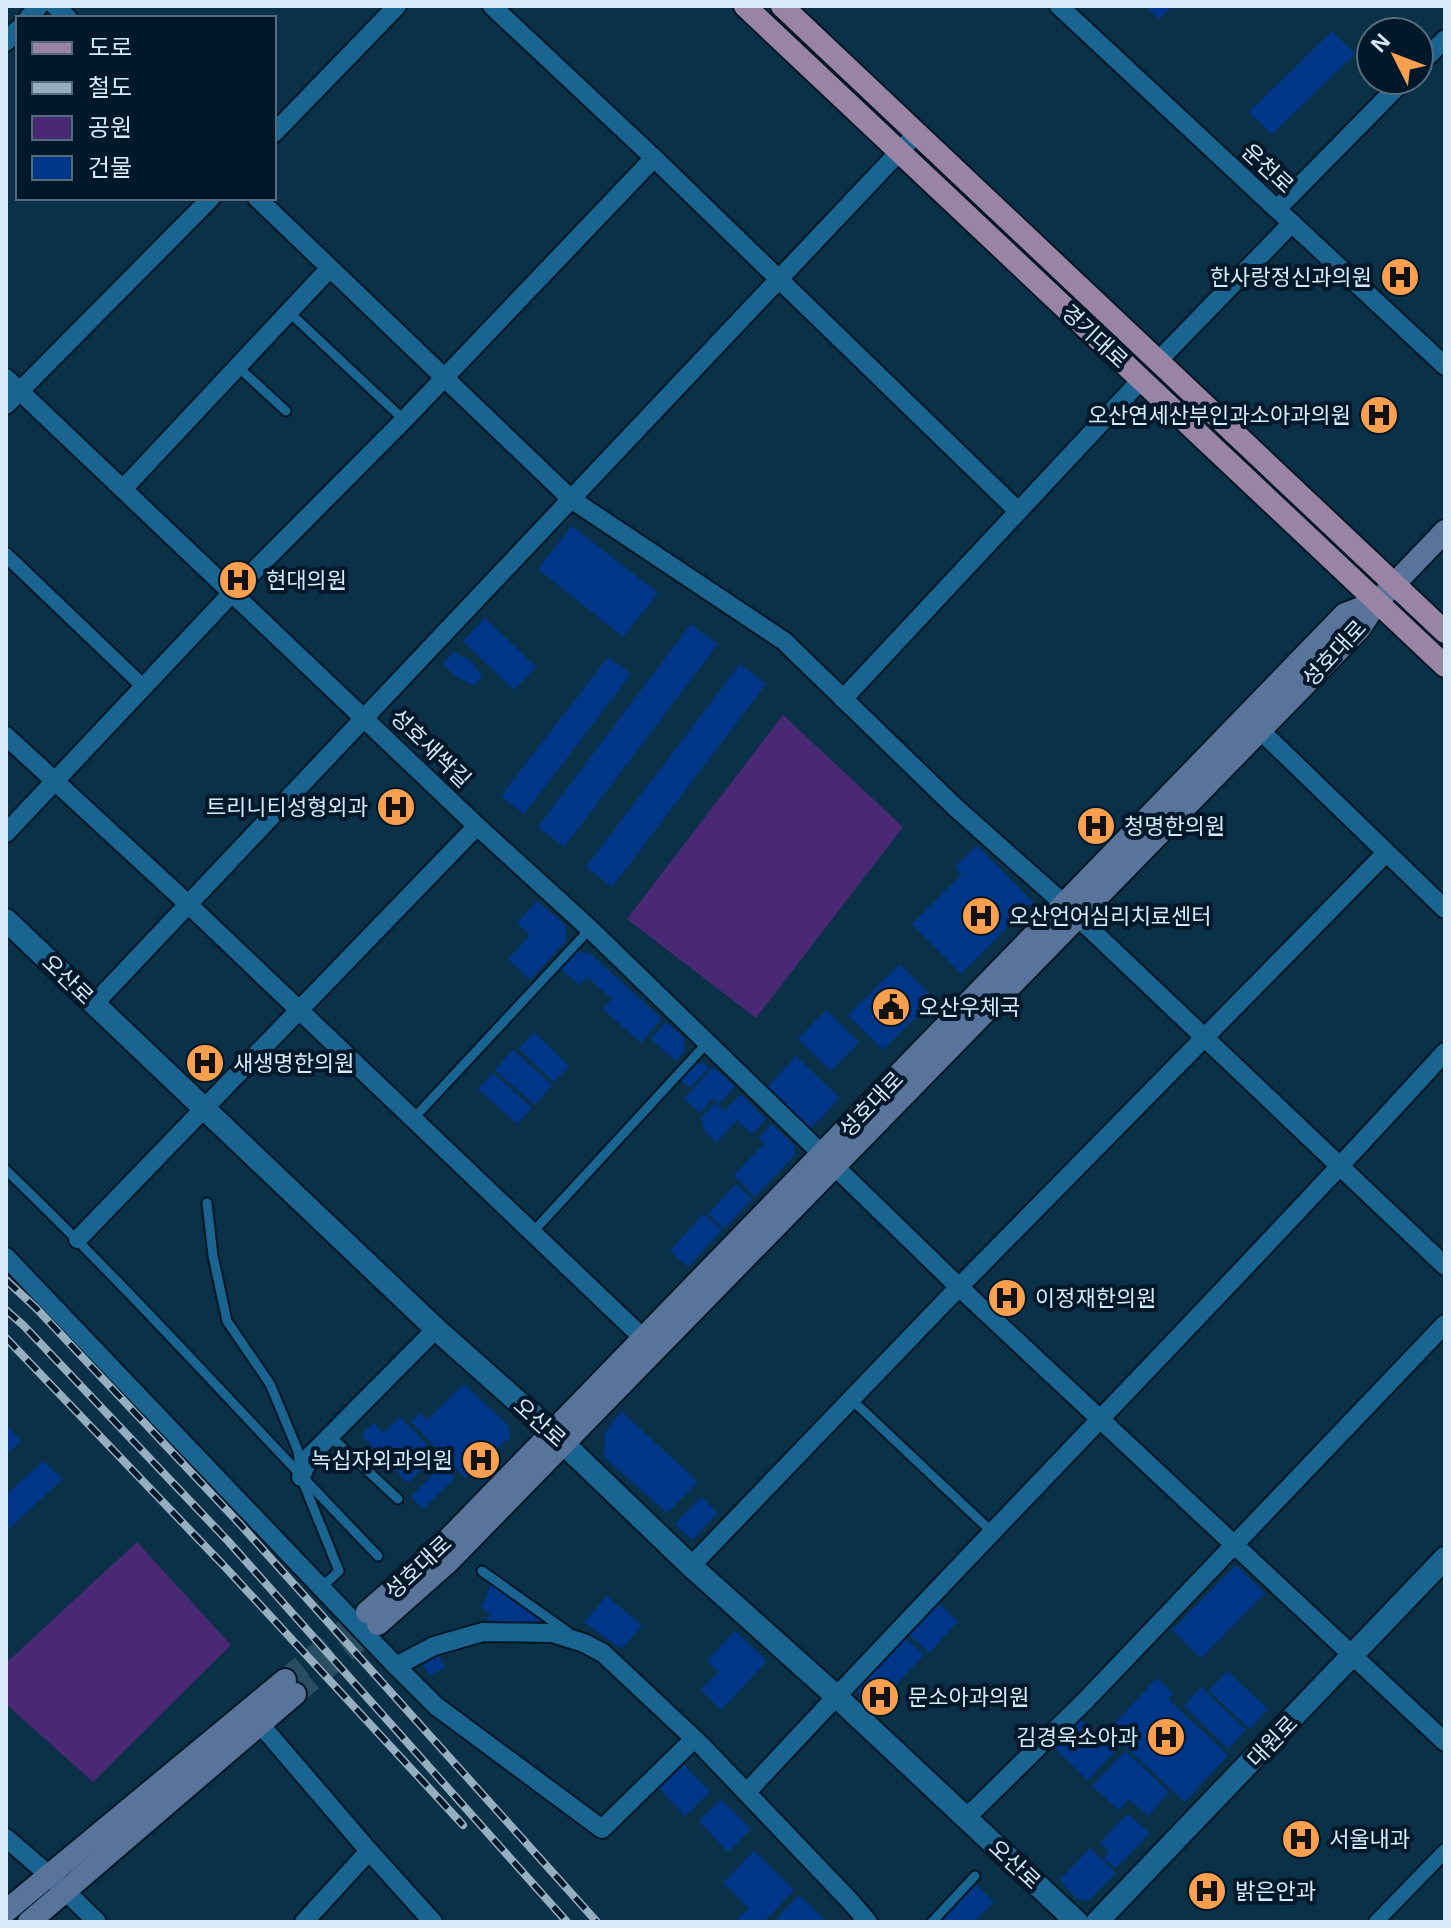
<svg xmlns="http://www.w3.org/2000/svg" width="1451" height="1928" viewBox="0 0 1451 1928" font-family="Helvetica,'Noto Sans KR',sans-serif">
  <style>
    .green { fill: #492974 }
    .building { fill: #003688 }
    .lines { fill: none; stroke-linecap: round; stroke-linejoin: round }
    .secondary-tunnel { stroke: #294d63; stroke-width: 22; stroke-dasharray: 22 11; stroke-linecap: butt }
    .service-casing { stroke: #031725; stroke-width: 13 }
    .pedestrian-casing { stroke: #031725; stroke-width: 18 }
    .minor-casing { stroke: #031725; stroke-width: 22 }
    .tertiary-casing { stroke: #031725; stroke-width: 26 }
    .secondary-casing { stroke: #031725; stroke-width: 26 }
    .primary-casing { stroke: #031725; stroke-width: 26 }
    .service { stroke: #196490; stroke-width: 9 }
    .pedestrian { stroke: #196490; stroke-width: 14 }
    .minor { stroke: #196490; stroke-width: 18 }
    .tertiary { stroke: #196490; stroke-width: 22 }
    .secondary { stroke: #59749a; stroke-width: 22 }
    .primary { stroke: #9984a5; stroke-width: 22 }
    .rail-casing { stroke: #95afc0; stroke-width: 8 }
    .rail { stroke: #001829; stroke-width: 5; stroke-dasharray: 15; stroke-linecap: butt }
    .labels { text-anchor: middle; stroke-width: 8; stroke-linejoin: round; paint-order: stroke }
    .street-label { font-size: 22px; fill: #d6eaf9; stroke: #001829 }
    .poi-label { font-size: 22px; fill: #d6eaf9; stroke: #001829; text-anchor: start }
  </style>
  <rect width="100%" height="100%" fill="#0a3148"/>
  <g class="green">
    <path d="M783 715 903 827 756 1018 627 919Z"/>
    <path d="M137 1542 231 1645 93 1782 6 1704V1663Z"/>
  </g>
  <g class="building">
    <path d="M1145 6H1172L1159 19Z"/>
    <path d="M1332 31 1355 54 1272 134 1249 112Z"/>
    <path d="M572 526 658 593 623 637 538 569Z"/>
    <path d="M485 618 536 667 514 690 463 641Z"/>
    <path d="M691 624 718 644 564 847 538 827Z"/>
    <path d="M453 652 471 661 482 676 475 686 455 676 443 664Z"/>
    <path d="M608 657 631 674 524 814 501 796Z"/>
    <path d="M740 664 766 684 612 887 586 867Z"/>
    <path d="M977 845 1033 902 961 974 912 924 962 874 955 867Z"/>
    <path d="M537 901 566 925V941L530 980 508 959 530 935 517 923Z"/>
    <path d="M578 951 591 954 662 1019 641 1043 603 1009 612 999 587 977 579 985 561 969Z"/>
    <path d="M900 964 934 999 883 1050 848 1015Z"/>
    <path d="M826 1010 859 1042 831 1071 798 1039Z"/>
    <path d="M666 1022 684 1038V1052L676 1061 651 1039Z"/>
    <path d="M534 1032 569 1066 554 1082 519 1049Z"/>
    <path d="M513 1050 552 1085 535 1105 495 1070Z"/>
    <path d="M796 1056 840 1098 809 1130 766 1089Z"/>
    <path d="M704 1063 709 1068 690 1088 681 1080 695 1064Z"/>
    <path d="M713 1067 735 1086 719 1104 713 1098 700 1113 684 1099Z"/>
    <path d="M493 1073 532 1108 517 1124 478 1089Z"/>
    <path d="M741 1094 766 1119 752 1134 737 1120 716 1143 704 1130 701 1118 715 1103 724 1111Z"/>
    <path d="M772 1124 794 1145 795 1155 755 1197 734 1175 764 1144 758 1138Z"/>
    <path d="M736 1184 752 1199 724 1229 708 1214Z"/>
    <path d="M703 1214 722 1230 688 1267 670 1251Z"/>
    <path d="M464 1384 509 1426 510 1437 465 1478 411 1422 420 1413 427 1420Z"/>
    <path d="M621 1411 698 1482 667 1513 604 1457 605 1433Z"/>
    <path d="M400 1417 437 1455 408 1483 361 1435 374 1423 383 1433Z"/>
    <path d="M6 1425 21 1441 6 1455Z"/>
    <path d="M43 1461 63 1479 6 1531V1495Z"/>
    <path d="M442 1465 455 1478 423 1509 411 1497Z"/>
    <path d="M701 1497 718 1513 692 1540 675 1524Z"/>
    <path d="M1236 1565 1265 1593 1201 1658 1172 1630Z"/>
    <path d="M491 1584 542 1622 540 1627 487 1621 490 1613 481 1608Z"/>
    <path d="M607 1596 642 1626 621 1649 584 1622Z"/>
    <path d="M936 1601 958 1621 929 1653 907 1633Z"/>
    <path d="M735 1631 767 1661 721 1710 701 1690 718 1672 707 1661Z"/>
    <path d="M903 1636 924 1655 874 1708 854 1688Z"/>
    <path d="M438 1655 445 1667 430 1676 423 1665Z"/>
    <path d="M1227 1671 1268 1709 1250 1729 1209 1691Z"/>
    <path d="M1157 1678 1173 1693 1168 1699 1228 1755 1185 1802 1108 1731Z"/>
    <path d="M1201 1687 1246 1730 1228 1749 1184 1706Z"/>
    <path d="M1078 1717 1107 1744 1113 1738 1120 1746 1088 1780 1051 1745Z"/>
    <path d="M1125 1751 1169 1792 1148 1816 1129 1799 1119 1810 1092 1786Z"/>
    <path d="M684 1765 710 1792 685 1816 659 1788Z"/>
    <path d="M721 1799 751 1829 728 1852 699 1821Z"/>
    <path d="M1127 1814 1150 1833 1116 1868 1104 1859 1109 1851 1100 1843Z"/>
    <path d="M1090 1848 1116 1873 1088 1901 1077 1899 1060 1880Z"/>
    <path d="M754 1851 794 1890 764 1922H739L737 1920 749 1908 723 1883Z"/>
    <path d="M975 1883 994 1902 974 1922H938Z"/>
    <path d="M799 1895 827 1922H781L777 1918Z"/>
  </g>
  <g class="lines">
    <g class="secondary-tunnel">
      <path d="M285 1680 367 1612"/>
      <path d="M295 1694 378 1624"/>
    </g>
    <defs>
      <g id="service">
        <path d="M289 312 404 420"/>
        <path d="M238 367 286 411"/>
        <path d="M413 1119 590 929"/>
        <path d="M6 1170C135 1294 254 1428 378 1556"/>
        <path d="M207 1203 213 1256 227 1321 270 1384 298 1451 301 1477 339 1571 321 1588"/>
        <path d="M532 1233 707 1043"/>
        <path d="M851 1399 992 1532"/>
        <path d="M330 1436 398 1499"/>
        <path d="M482 1571 568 1632"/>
        <path d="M932 1922 975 1876"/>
      </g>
      <g id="pedestrian">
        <path d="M6 555 144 687"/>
        <path d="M1376 1922 1445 1851"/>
      </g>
      <g id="minor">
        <path d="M55 6 68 18"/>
        <path d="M492 6 654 158 1018 511"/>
        <path d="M1059 6 1445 366"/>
        <path d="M28 18 39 6"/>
        <path d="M6 42 18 29"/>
        <path d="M1419 65 1445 39"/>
        <path d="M274 133 397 6"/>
        <path d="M257 198 571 499 784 641 956 808 1064 904 1445 1266"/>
        <path d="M1277 209 1404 80"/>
        <path d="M1158 361 1292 223"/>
        <path d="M6 378 477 826 590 929 959 1287 1445 1742"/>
        <path d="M6 405 211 198"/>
        <path d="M123 489 330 268"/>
        <path d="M843 699 1141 380"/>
        <path d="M1260 730 1445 909"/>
        <path d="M6 736 188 904 643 1338"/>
        <path d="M6 833 232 593 404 420 654 158"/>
        <path d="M94 1004 917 133"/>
        <path d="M78 1239 477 826"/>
        <path d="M6 1257 396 1666 434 1646 483 1632 552 1633 584 1643 603 1653 701 1745 850 1901 868 1922"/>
        <path d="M301 1477 310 1456 436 1329"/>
        <path d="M691 1566 959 1287 1386 853"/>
        <path d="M396 1666 436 1706 602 1829 694 1739"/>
        <path d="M260 1724 369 1851"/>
        <path d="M747 1792C978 1543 1216 1303 1445 1052"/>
        <path d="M966 1818 1086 1700 1445 1324"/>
        <path d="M6 1838 49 1875 97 1922"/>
        <path d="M304 1922 369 1851 433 1922"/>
      </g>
      <g id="tertiary">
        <path d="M6 920 436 1329 552 1432"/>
        <path d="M564 1444 691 1566 836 1696 1077 1922"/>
        <path d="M1097 1922 1445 1558"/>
      </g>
      <g id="secondary">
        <path d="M367 1612 436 1552 1345 614 1377 602"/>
        <path d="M378 1624 448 1562 1360 628 1377 602 1445 531"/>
        <path d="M6 1911 285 1680"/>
        <path d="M29 1922 295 1694"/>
      </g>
      <g id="primary">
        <path d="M745 6 1445 666"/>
        <path d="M782 6 1445 632"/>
      </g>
    </defs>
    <use href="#service" class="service-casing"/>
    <use href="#pedestrian" class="pedestrian-casing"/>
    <use href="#minor" class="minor-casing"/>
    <use href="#tertiary" class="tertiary-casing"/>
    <use href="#secondary" class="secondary-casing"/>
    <use href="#primary" class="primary-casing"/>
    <use href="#service" class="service"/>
    <use href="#pedestrian" class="pedestrian"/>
    <use href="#minor" class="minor"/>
    <use href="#tertiary" class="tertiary"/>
    <use href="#secondary" class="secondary"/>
    <use href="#primary" class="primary"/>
    <defs>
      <g id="rail">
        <path d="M6 1280 36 1308 239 1523 597 1922"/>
        <path d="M6 1310 24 1326 227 1540 567 1922"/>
        <path d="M6 1338 226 1568 463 1825"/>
      </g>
    </defs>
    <use href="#rail" class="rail-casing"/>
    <use href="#rail" class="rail"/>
  </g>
  <defs>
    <symbol id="hospital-disc" viewBox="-11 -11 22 22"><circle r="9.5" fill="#fa9f4e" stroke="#001829"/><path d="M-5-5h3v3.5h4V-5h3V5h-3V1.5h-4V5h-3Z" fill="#111"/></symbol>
    <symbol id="civic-disc" viewBox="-11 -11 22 22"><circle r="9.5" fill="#fa9f4e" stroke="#001829"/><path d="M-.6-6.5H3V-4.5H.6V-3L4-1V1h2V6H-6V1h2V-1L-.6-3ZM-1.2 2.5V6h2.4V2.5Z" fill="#111"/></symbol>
  </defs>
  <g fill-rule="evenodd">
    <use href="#hospital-disc" x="1378" y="255" width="44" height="44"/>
    <use href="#hospital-disc" x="1357" y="393" width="44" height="44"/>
    <use href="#hospital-disc" x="216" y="558" width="44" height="44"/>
    <use href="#hospital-disc" x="374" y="785" width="44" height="44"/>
    <use href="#hospital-disc" x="1074" y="804" width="44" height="44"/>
    <use href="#hospital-disc" x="959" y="894" width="44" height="44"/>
    <use href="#civic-disc" x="869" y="985" width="44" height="44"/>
    <use href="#hospital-disc" x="183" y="1041" width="44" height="44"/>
    <use href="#hospital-disc" x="985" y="1276" width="44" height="44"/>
    <use href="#hospital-disc" x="459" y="1438" width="44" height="44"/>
    <use href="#hospital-disc" x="858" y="1675" width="44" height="44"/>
    <use href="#hospital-disc" x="1144" y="1715" width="44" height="44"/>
    <use href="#hospital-disc" x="1279" y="1817" width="44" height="44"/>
    <use href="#hospital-disc" x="1185" y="1869" width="44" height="44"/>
  </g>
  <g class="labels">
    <g class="street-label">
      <text transform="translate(1268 168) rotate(43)" y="8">운천로</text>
      <text transform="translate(1095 336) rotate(43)" y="8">경기대로</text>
      <text transform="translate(1334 653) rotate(-47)" y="8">성호대로</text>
      <text transform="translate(431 748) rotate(44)" y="8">성호새싹길</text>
      <text transform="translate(68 979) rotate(44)" y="8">오산로</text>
      <text transform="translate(871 1104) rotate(-46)" y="8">성호대로</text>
      <text transform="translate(540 1422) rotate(42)" y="8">오산로</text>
      <text transform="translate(418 1567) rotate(-43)" y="8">성호대로</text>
      <text transform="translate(1272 1741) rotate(-46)" y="8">대원로</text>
      <text transform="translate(1015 1864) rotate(43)" y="8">오산로</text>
    </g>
    <g class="poi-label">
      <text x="1372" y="285" text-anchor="end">한사랑정신과의원</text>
      <text x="1351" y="423" text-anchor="end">오산연세산부인과소아과의원</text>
      <text x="266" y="588">현대의원</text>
      <text x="368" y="815" text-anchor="end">트리니티성형외과</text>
      <text x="1124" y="834">청명한의원</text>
      <text x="1009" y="924">오산언어심리치료센터</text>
      <text x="919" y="1015">오산우체국</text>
      <text x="233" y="1071">새생명한의원</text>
      <text x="1035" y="1306">이정재한의원</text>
      <text x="453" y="1468" text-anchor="end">녹십자외과의원</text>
      <text x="908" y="1705">문소아과의원</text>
      <text x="1138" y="1745" text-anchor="end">김경욱소아과</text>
      <text x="1329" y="1847">서울내과</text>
      <text x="1235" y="1899">밝은안과</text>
    </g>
  </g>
  <rect width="1451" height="1928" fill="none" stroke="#d6eaf9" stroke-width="16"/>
  <rect x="16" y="16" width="260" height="184" fill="#001829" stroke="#566c7c" stroke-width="2"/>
  <rect x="32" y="42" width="40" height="12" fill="#9984a5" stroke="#566c7c" stroke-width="2"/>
  <text x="88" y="56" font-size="24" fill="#d6eaf9">도로</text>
  <rect x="32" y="82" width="40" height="12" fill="#95afc0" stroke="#566c7c" stroke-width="2"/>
  <text x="88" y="96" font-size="24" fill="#d6eaf9">철도</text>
  <rect x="32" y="116" width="40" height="24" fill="#492974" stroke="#566c7c" stroke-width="2"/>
  <text x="88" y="136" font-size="24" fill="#d6eaf9">공원</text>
  <rect x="32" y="156" width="40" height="24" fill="#003688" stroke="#566c7c" stroke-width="2"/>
  <text x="88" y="176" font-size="24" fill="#d6eaf9">건물</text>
  <g transform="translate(1395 56) rotate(312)"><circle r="38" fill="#001829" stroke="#566c7c" stroke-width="2"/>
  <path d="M0-6L14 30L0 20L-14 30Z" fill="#fa9f4e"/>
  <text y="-12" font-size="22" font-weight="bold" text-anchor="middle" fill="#d6eaf9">N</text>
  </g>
</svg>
